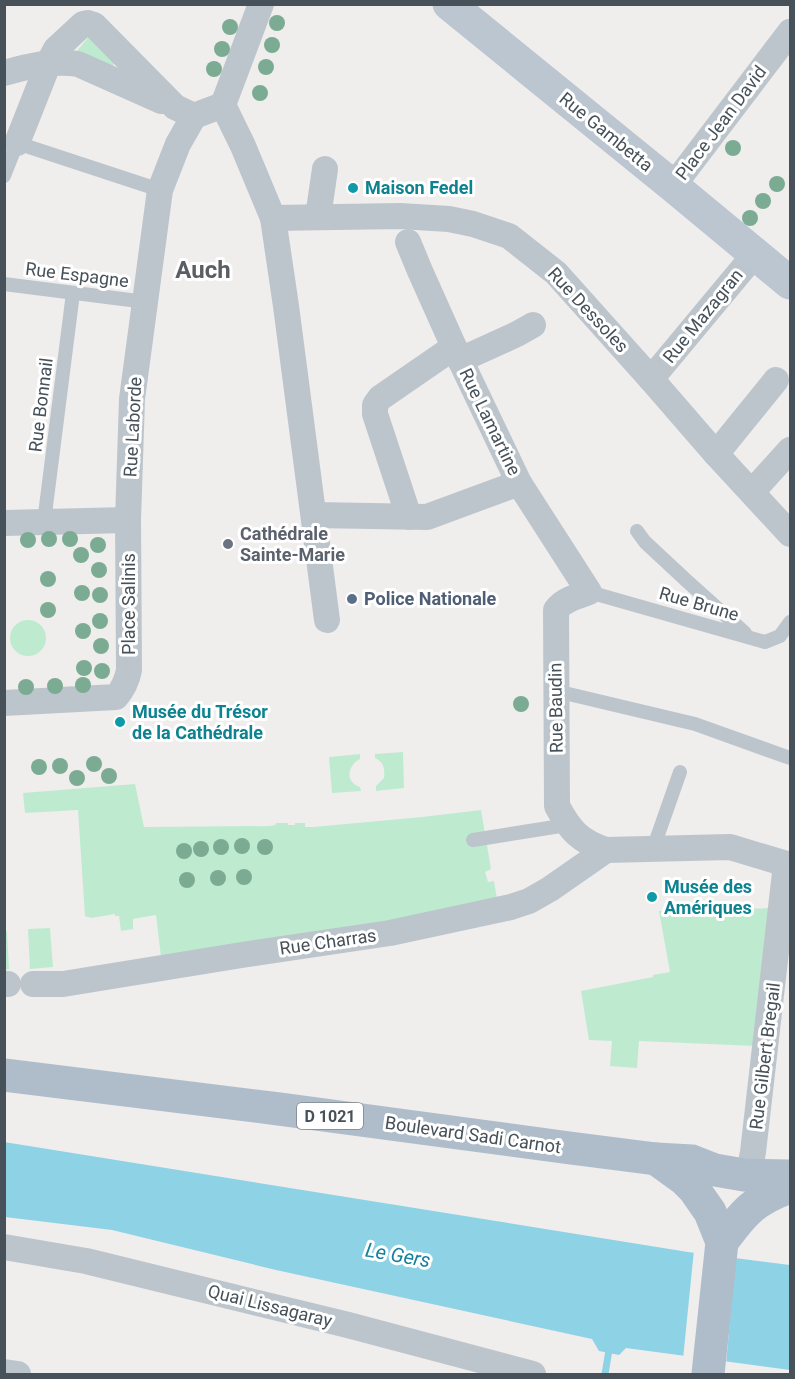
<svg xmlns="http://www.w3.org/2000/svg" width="795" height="1379" viewBox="0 0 795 1379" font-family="Roboto,sans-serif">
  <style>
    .green { fill: #beebd0 }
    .water { fill: #8ed3e5 }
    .pier { fill: #f0eded }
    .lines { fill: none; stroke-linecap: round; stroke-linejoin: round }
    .stream { stroke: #8ed3e5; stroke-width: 7 }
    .lane { stroke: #bdc5cc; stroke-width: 14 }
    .street { stroke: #bdc5cc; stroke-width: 26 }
    .secondary { stroke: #bcc6d0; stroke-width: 33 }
    .primary { stroke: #afbdcb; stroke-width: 33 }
    .tree { fill: #7cab93 }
    .culture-dot { fill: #0f9aa8; stroke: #fff; stroke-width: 2 }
    .worship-dot { fill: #6b7280; stroke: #fff; stroke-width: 2 }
    .service-dot { fill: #5c6f8a; stroke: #fff; stroke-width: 2 }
    .labels { text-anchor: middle; stroke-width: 6; stroke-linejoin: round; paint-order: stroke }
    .shield { fill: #fff; stroke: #7e858b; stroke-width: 1.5 }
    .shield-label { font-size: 16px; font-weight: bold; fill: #475159 }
    .street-label { font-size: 18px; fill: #475159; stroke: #fff }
    .culture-label { font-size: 18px; font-weight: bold; fill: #0d838f; stroke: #fff; text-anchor: start }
    .worship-label { font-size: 18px; font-weight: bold; fill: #5b616d; stroke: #fff; text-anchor: start }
    .service-label { font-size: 18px; font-weight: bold; fill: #4e5e75; stroke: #fff; text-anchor: start }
    .water-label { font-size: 20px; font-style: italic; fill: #16819d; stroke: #fff }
    .district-label { font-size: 24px; font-weight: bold; fill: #5b5e62; stroke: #fff }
  </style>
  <rect width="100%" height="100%" fill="#f0eded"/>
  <g class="green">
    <path d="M91 34 117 59 111 69 77 51Z"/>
    <circle cx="28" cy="638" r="18"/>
    <path d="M403 752 404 788 376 791V786L384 778C385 769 384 762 375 758V754Z"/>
    <path d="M360 754V759C348 765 344 782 360 787L361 791 332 793 329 757Z"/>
    <path d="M135 784 144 827 270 826 275 825 276 823H288V825H295V823H305V827H313L422 817 481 810 491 869 485 872 488 882 494 881 497 899 388 926 161 957 156 915 133 919V929L121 931 119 916H115V914L91 918 85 916 78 810 25 813 23 793Z"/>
    <path d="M770 908 755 1046 639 1041 637 1068 610 1066 612 1041 589 1040 581 991 653 977V975L670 972 659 911Z"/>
    <path d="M50 928 53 967 30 969 28 929Z"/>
    <path d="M5 931H7L9 969 5 970Z"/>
  </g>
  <path class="water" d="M4 1142 688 1252 790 1265V1370L626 1348 619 1355 599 1351 592 1339 276 1270 112 1230 5 1217Z"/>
  <path class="pier" d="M694 1250 737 1255 735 1263 726 1365 683 1359Z"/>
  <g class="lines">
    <path class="stream" d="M605 1374 610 1344"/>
    <g class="lane">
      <path d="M4 176 17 143 160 190"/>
      <path d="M4 284 146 302"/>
      <path d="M44 522 73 293"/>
      <path d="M637 531 645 542 688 582 745 633"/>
      <path d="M589 592 765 642 780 636 790 622"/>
      <path d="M556 691 695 724 790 758"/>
      <path d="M473 840 567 825"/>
      <path d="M653 849 680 772"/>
    </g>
    <g class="street">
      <path d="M4 73C29 66 53 60 78 64L161 101"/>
      <path d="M223 105 243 146 273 218 286 306 327 620"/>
      <path d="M223 105 261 4"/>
      <path d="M17 143 49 62 56 49 83 24 88 23 94 25 175 107 194 116"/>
      <path d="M673 186 790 32"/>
      <path d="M318 217 325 169"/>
      <path d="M273 218 400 216 449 219 473 224 509 236 556 273 651 379 716 454 790 534"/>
      <path d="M408 242 420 271 454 347 519 483 589 592C577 597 564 599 556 610L557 806C570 830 579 841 606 850L730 847 790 865"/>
      <path d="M460 360 517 334 533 325"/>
      <path d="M651 379 755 254"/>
      <path d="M716 454 776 380"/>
      <path d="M752 492 790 450"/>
      <path d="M314 515 427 517 519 483"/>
      <path d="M409 517 375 414V405L380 398 454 347"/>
      <path d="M4 523 128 520"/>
      <path d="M4 703 116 697C123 689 127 681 129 670L128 520 132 399 160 190 178 144 194 116 223 105"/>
      <path d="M4 984H8"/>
      <path d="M33 984H63L248 954 390 933 511 907 529 901 550 889 606 850"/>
      <path d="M744 1175 751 1163 753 1152 786 864"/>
      <path d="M4 1247 86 1261 348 1325 533 1374"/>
      <path d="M4 1372 18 1374"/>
    </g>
    <path class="secondary" d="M449 4 673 186 790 283"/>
    <g class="primary">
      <path d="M4 1075 279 1109 570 1148 656 1159 692 1161 715 1170 744 1175 790 1176"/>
      <path d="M656 1159 685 1180 694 1189 710 1212 722 1242 708 1374"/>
      <path d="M722 1242C744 1212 754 1200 790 1187"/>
    </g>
  </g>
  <g class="tree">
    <circle cx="277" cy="23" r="8"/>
    <circle cx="230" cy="27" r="8"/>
    <circle cx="272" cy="45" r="8"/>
    <circle cx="222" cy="49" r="8"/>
    <circle cx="266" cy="67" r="8"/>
    <circle cx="214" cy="69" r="8"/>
    <circle cx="260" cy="93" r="8"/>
    <circle cx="733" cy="148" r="8"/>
    <circle cx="777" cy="184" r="8"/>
    <circle cx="763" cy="201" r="8"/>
    <circle cx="750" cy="218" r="8"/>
    <circle cx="49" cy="539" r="8"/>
    <circle cx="70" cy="539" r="8"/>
    <circle cx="28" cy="540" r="8"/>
    <circle cx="98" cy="545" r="8"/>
    <circle cx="81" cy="555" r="8"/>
    <circle cx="99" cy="570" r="8"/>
    <circle cx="48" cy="579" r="8"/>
    <circle cx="82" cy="593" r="8"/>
    <circle cx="100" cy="595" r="8"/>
    <circle cx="48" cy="610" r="8"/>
    <circle cx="100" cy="621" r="8"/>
    <circle cx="83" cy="631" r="8"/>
    <circle cx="101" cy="646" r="8"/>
    <circle cx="84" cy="668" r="8"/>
    <circle cx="102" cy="671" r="8"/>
    <circle cx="83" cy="685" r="8"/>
    <circle cx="55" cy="686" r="8"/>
    <circle cx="26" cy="687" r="8"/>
    <circle cx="521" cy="704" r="8"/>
    <circle cx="94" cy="764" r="8"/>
    <circle cx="60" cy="766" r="8"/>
    <circle cx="39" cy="767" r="8"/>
    <circle cx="109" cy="776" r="8"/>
    <circle cx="77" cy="778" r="8"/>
    <circle cx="242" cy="846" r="8"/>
    <circle cx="221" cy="847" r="8"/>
    <circle cx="265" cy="847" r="8"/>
    <circle cx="201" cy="849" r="8"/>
    <circle cx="184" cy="851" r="8"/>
    <circle cx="244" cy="877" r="8"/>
    <circle cx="218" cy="878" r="8"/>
    <circle cx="187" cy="880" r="8"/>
  </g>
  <g class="culture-dot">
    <circle cx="353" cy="188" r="6"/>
    <circle cx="120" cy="722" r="6"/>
    <circle cx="652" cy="897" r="6"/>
  </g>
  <circle class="worship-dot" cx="228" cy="544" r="6"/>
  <circle class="service-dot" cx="352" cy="599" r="6"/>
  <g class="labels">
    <rect class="shield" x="297" y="1103" width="66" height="26" rx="4.5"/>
    <g class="shield-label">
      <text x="330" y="1122">D 1021</text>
    </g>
    <g class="street-label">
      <text transform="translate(721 123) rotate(-53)" y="6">Place Jean David</text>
      <text transform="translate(606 132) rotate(39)" y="6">Rue Gambetta</text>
      <text transform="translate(77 275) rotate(7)" y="6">Rue Espagne</text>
      <text transform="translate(588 310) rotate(47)" y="6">Rue Dessoles</text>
      <text transform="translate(703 316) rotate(-51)" y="6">Rue Mazagran</text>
      <text transform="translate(41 405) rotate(-83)" y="6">Rue Bonnail</text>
      <text transform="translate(490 422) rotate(64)" y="6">Rue Lamartine</text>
      <text transform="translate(133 427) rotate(-87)" y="6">Rue Laborde</text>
      <text transform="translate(129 604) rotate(-90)" y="6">Place Salinis</text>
      <text transform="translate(699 604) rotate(16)" y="6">Rue Brune</text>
      <text transform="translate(556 708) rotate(-91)" y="6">Rue Baudin</text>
      <text transform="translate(328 942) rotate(-8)" y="6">Rue Charras</text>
      <text transform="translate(765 1056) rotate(-83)" y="6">Rue Gilbert Bregail</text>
      <text transform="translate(473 1135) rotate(8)" y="6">Boulevard Sadi Carnot</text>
      <text transform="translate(270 1306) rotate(14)" y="6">Quai Lissagaray</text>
    </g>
    <g class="culture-label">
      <text x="365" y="194">Maison Fedel</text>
      <text x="132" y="718">Musée du Trésor<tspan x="132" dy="21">de la Cathédrale</tspan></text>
      <text x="664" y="893">Musée des<tspan x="664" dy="21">Amériques</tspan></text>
    </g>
    <g class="worship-label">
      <text x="240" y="540">Cathédrale<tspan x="240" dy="21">Sainte-Marie</tspan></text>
    </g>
    <g class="service-label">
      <text x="364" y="605">Police Nationale</text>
    </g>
    <g class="water-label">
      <text transform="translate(398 1255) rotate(10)" y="7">Le Gers</text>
    </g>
    <g class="district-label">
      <text x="203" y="278">Auch</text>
    </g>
  </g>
  <rect width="795" height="1379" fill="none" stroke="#475159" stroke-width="12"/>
</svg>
